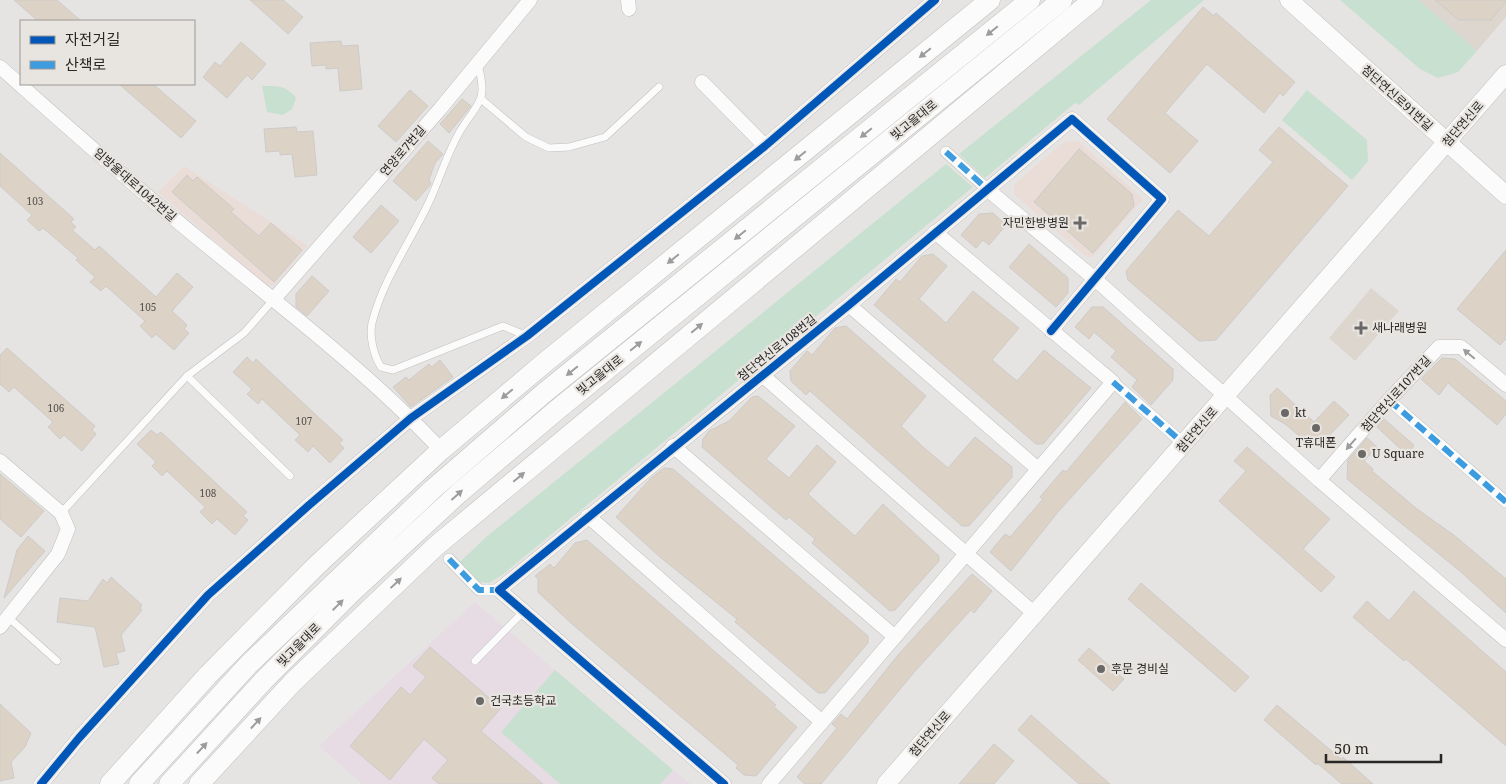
<svg xmlns="http://www.w3.org/2000/svg" width="1506" height="784" viewBox="0 0 1506 784" font-family="'Noto Serif','Noto Sans KR',serif">
  <style>
    .commercial { fill: #eadcd6 }
    .built { fill: #dcd6cf }
    .education { fill: #e7dce3 }
    .green { fill: #c8e0cf }
    .building { fill: #dcd2c6; stroke: #cdcbca }
    .lines { fill: none; stroke-linecap: round; stroke-linejoin: round }
    .service-casing { stroke: #c1c0be; stroke-width: 8 }
    .pedestrian-casing { stroke: #c1c0be; stroke-width: 12 }
    .minor-casing { stroke: #c1c0be; stroke-width: 15 }
    .tertiary-casing { stroke: #c1c0be; stroke-width: 19 }
    .secondary-casing { stroke: #c1c0be; stroke-width: 21 }
    .service { stroke: #fbfbfb; stroke-width: 7 }
    .pedestrian { stroke: #fbfbfb; stroke-width: 11 }
    .minor { stroke: #fbfbfb; stroke-width: 14 }
    .tertiary { stroke: #fbfbfb; stroke-width: 18 }
    .secondary { stroke: #fbfbfb; stroke-width: 20 }
    .quiet { stroke: #3d9ce0; stroke-width: 6; stroke-dasharray: 12 6; stroke-linecap: butt }
    .cycleway-casing { stroke: #e8e5e0; stroke-width: 11 }
    .cycleway { stroke: #0057b8; stroke-width: 8 }
    .oneway { fill: #9c9c9b }
    .poi-dot { fill: #6b6968; stroke: #e8e5e0; stroke-width: 2 }
    .labels { text-anchor: middle; stroke-width: 4.5; stroke-linejoin: round; paint-order: stroke }
    .number-label { font-size: 10px; fill: #56524e }
    .street-label { font-size: 12px; fill: #292726; stroke: #e8e5e0 }
    .poi-label { font-size: 12px; fill: #292726; stroke: #e8e5e0; text-anchor: start }
  </style>
  <rect width="100%" height="100%" fill="#e6e4e2"/>
  <g class="commercial">
    <path d="M1078 141 1143 199 1093 257H1086L1014 194 1015 184 1019 180 1064 142Z"/>
    <path d="M184 166 308 246 273 286 266 285 158 192Z"/>
  </g>
  <g class="built">
    <path d="M1419 0H1506V17L1477 51Z"/>
    <path d="M1371 288 1399 311 1355 361 1329 338Z"/>
  </g>
  <path class="education" d="M475 602 673 770 691 784H362L319 746Z"/>
  <g class="green">
    <path d="M1151 0H1204L1079 105 1075 103 985 178 959 154Z"/>
    <path d="M1340 0H1419L1477 51 1458 72 1438 78 1420 69Z"/>
    <path d="M262 86C276 86 287 85 296 98L292 109 283 115 267 112Z"/>
    <path d="M1307 90 1367 140 1368 161 1352 180 1282 120Z"/>
    <path d="M946 164 973 187 502 575 489 583 479 582 459 563 485 538Z"/>
    <path d="M555 670 673 770 660 784H560L501 732Z"/>
  </g>
  <g class="building">
    <path d="M14 0H57L81 21H38Z"/>
    <path d="M250 0H283L303 17 288 34Z"/>
    <path d="M1435 0H1506V2L1491 20H1459Z"/>
    <path d="M1203 7 1214 16 1216 13 1295 82 1283 96 1280 93 1264 113 1207 64 1165 113 1198 141 1170 173 1107 119Z"/>
    <path d="M341 41 342 46 358 45 362 89 340 91 338 68 326 69V65L312 66 310 43Z"/>
    <path d="M241 42 266 64 252 80 247 75 227 98 203 77 215 62 220 66Z"/>
    <path d="M119 84H153L196 121 181 138Z"/>
    <path d="M410 90 428 106 396 142 378 126Z"/>
    <path d="M462 99 471 106 449 133 440 124Z"/>
    <path d="M296 127 297 132 313 131 317 175 295 177 292 154 280 155V151L266 152 264 129Z"/>
    <path d="M1279 127 1348 186 1216 340 1199 341 1128 280 1126 271 1178 210 1209 236 1273 162 1259 150Z"/>
    <path d="M428 141 443 154 435 163 429 180 431 184 416 201 393 181Z"/>
    <path d="M1079 149 1132 194 1134 206 1093 253 1034 202Z"/>
    <path d="M0 153 74 219 71 222 76 227 72 230 95 250 99 246 156 297 177 273 193 287 172 311 187 325 184 329 189 333 174 350 156 334 152 338 140 326 145 321 106 286 101 291 90 282 95 277 76 260 78 258 43 228 39 231 27 220 32 215 0 186Z"/>
    <path d="M187 175 193 181 197 177 234 209 231 212 259 236 271 223 302 250 274 282 172 192Z"/>
    <path d="M381 205 399 221 371 253 353 237Z"/>
    <path d="M993 213 1006 225 989 245 983 240 976 248 961 235 979 214Z"/>
    <path d="M1029 244 1068 278V293L1056 307 1009 267Z"/>
    <path d="M1506 250V339L1500 345 1457 309Z"/>
    <path d="M933 254 947 266 919 299 946 323 973 291 1019 328 992 360 1017 381 1044 350 1091 388 1043 444H1036L874 305 896 279 900 282 922 256Z"/>
    <path d="M312 276 329 291 307 316 296 307V294Z"/>
    <path d="M1092 307H1103L1173 369V380L1151 405 1132 387 1137 380 1111 357 1116 351 1094 332 1089 339 1075 327Z"/>
    <path d="M846 326 926 396 901 426 923 447 948 468 975 437 1012 467V477L969 526H962L810 391 806 395 791 381 790 371 807 351 812 355 835 328Z"/>
    <path d="M7 348 95 426 92 430 96 434 82 451 64 435 60 439 48 427 53 422 14 387 9 392 0 384V355Z"/>
    <path d="M247 357 253 363 256 359 343 440 339 443 344 448 330 463 313 446 308 452 295 440 300 435 262 399 258 404 247 394 252 389 233 372Z"/>
    <path d="M1442 358 1455 359 1506 401V414L1497 425 1448 383 1439 395 1421 379Z"/>
    <path d="M440 360 453 377 411 407 393 387 406 377 409 380 429 364 432 367Z"/>
    <path d="M1277 388 1314 422 1334 401 1349 415 1322 443 1309 444 1285 424 1271 416 1270 395Z"/>
    <path d="M758 396 795 426 766 459 789 478 817 445 836 462 808 494 831 515 855 536 883 504 939 556V561L895 610 890 611 812 543 815 539 789 517 786 520 702 447 703 439 709 431 729 421 752 397Z"/>
    <path d="M1125 402 1142 419 1058 512 1011 571 990 552 1005 534 1010 537 1043 499 1040 497 1063 470 1066 472Z"/>
    <path d="M1384 419 1414 445 1407 455 1377 427Z"/>
    <path d="M151 430 157 435 161 432 247 512 243 516 248 520 235 535 217 519 212 524 200 512 205 507 167 471 162 476 152 466 156 462 137 444Z"/>
    <path d="M1367 438 1377 447 1364 461 1373 469 1372 471 1417 509 1455 536 1506 579V613L1461 572 1347 479 1348 460Z"/>
    <path d="M1247 447 1330 519 1303 549 1335 577 1321 592 1219 501 1246 471 1234 461Z"/>
    <path d="M664 468 673 469 868 636V643L825 693H818L735 622 737 619 660 557 616 517 651 478Z"/>
    <path d="M0 474 44 511 21 537 0 519Z"/>
    <path d="M28 536 45 551 4 598 17 550Z"/>
    <path d="M587 540 776 705 774 707 797 727 756 776 744 775 736 768 738 765 572 624 538 592V579L535 576 550 564 554 568 575 543Z"/>
    <path d="M972 574 992 591 974 613 971 610 916 670 821 784H805L797 777 837 728 832 724 841 714 847 719 898 655Z"/>
    <path d="M111 577 142 605 140 608 142 610 121 635 125 651 116 653 119 664 104 667 95 627 57 622 60 598 88 601 103 579 107 583Z"/>
    <path d="M1141 583 1249 677 1235 692 1128 599Z"/>
    <path d="M1414 591 1506 672V746L1406 659 1404 661 1353 617 1367 601 1389 621Z"/>
    <path d="M430 647 501 708 481 731 543 784H439L432 778 448 760 424 739 390 780 350 746 401 687 410 695 426 677 413 666Z"/>
    <path d="M1089 648 1124 679 1113 691 1078 660Z"/>
    <path d="M0 704 31 733 25 747 11 762 14 778 0 781Z"/>
    <path d="M1277 705 1341 759 1343 757 1373 784H1342L1317 763 1316 765 1264 720Z"/>
    <path d="M1031 715 1110 784H1079L1018 730Z"/>
    <path d="M994 744 1014 761 994 784H959Z"/>
  </g>
  <g class="lines">
    <defs>
      <g id="service">
        <path d="M478 65C489 104 476 103 459 133 447 154 440 178 430 200 411 241 383 279 372 323 369 337 374 356 381 367L393 370 503 326 527 336"/>
        <path d="M481 99 526 137 549 148 569 147 605 137 659 87"/>
        <path d="M187 376 290 476"/>
        <path d="M61 513 187 376 244 333 273 300"/>
        <path d="M9 618 57 661"/>
        <path d="M475 661 523 612"/>
      </g>
      <g id="pedestrian">
        <path d="M946 152 987 189"/>
        <path d="M1113 382 1184 444"/>
        <path d="M1389 400 1506 502"/>
        <path d="M449 559 479 590H499"/>
      </g>
      <g id="minor">
        <path d="M628 0 629 9"/>
        <path d="M0 67C69 128 138 190 210 248 289 313 371 375 441 450"/>
        <path d="M702 82 765 146"/>
        <path d="M987 189 1095 279 1319 480 1506 640"/>
        <path d="M273 300 440 109 530 0"/>
        <path d="M849 305 1038 469"/>
        <path d="M762 375 1036 615"/>
        <path d="M673 446 895 637"/>
        <path d="M0 461 61 513 68 529 58 554 0 627"/>
        <path d="M1319 480 1389 400 1439 347H1461L1506 385"/>
        <path d="M588 516 822 722"/>
        <path d="M41 784 79 738 208 595 308 506 411 418 527 336 765 146 935 0"/>
        <path d="M724 784 499 590 849 305 1072 119 1162 199 1051 331"/>
        <path d="M769 784 1113 382 935 232"/>
      </g>
      <g id="tertiary">
        <path d="M1289 0 1506 195"/>
        <path d="M886 784 1506 74"/>
      </g>
      <g id="secondary">
        <path d="M110 784 208 675 316 566 441 450 543 364 990 0"/>
        <path d="M139 784 249 664 433 489 544 393 1030 0"/>
        <path d="M169 784 264 680 351 593 459 493 558 409 1062 0"/>
        <path d="M199 784 293 682 436 546 1093 0"/>
      </g>
    </defs>
    <use href="#service" class="service-casing"/>
    <use href="#pedestrian" class="pedestrian-casing"/>
    <use href="#minor" class="minor-casing"/>
    <use href="#tertiary" class="tertiary-casing"/>
    <use href="#secondary" class="secondary-casing"/>
    <use href="#service" class="service"/>
    <use href="#pedestrian" class="pedestrian"/>
    <use href="#minor" class="minor"/>
    <use href="#tertiary" class="tertiary"/>
    <use href="#secondary" class="secondary"/>
    <g class="quiet">
      <path d="M946 152 987 189"/>
      <path d="M1113 382 1184 444"/>
      <path d="M1389 400 1506 502"/>
      <path d="M449 559 479 590H499"/>
    </g>
    <defs>
      <g id="cycleway">
        <path d="M41 784 79 738 208 595 308 506 411 418 527 336 765 146 935 0"/>
        <path d="M724 784 499 590 849 305 1072 119 1162 199 1051 331"/>
      </g>
    </defs>
    <use href="#cycleway" class="cycleway-casing"/>
    <use href="#cycleway" class="cycleway"/>
  </g>
  <defs><path id="oneway-solid" d="M-6-.8H1V-3.2L6.5 0L1 3.2V.8H-6Z" transform="scale(1.25)"/></defs>
  <g class="oneway">
    <use href="#oneway-solid" transform="translate(992 31) rotate(141)"/>
    <use href="#oneway-solid" transform="translate(925 53) rotate(141)"/>
    <use href="#oneway-solid" transform="translate(866 133) rotate(141)"/>
    <use href="#oneway-solid" transform="translate(800 156) rotate(141)"/>
    <use href="#oneway-solid" transform="translate(740 235) rotate(141)"/>
    <use href="#oneway-solid" transform="translate(673 259) rotate(141)"/>
    <use href="#oneway-solid" transform="translate(697 328) rotate(-40)"/>
    <use href="#oneway-solid" transform="translate(636 346) rotate(-39)"/>
    <use href="#oneway-solid" transform="translate(1469 354) rotate(-140)"/>
    <use href="#oneway-solid" transform="translate(572 371) rotate(141)"/>
    <use href="#oneway-solid" transform="translate(507 394) rotate(140)"/>
    <use href="#oneway-solid" transform="translate(1351 444) rotate(131)"/>
    <use href="#oneway-solid" transform="translate(519 477) rotate(-40)"/>
    <use href="#oneway-solid" transform="translate(457 495) rotate(-42)"/>
    <use href="#oneway-solid" transform="translate(396 583) rotate(-43)"/>
    <use href="#oneway-solid" transform="translate(338 605) rotate(-45)"/>
    <use href="#oneway-solid" transform="translate(256 723) rotate(-47)"/>
    <use href="#oneway-solid" transform="translate(202 748) rotate(-47)"/>
  </g>
  <g class="poi-dot">
    <path d="M1077.5 215.5h5v5h5v5h-5v5h-5v-5h-5v-5h5z"/>
    <path d="M1358.5 320.5h5v5h5v5h-5v5h-5v-5h-5v-5h5z"/>
    <circle cx="1285" cy="413" r="5"/>
    <circle cx="1316" cy="428" r="5"/>
    <circle cx="1362" cy="454" r="5"/>
    <circle cx="1101" cy="669" r="5"/>
    <circle cx="480" cy="701" r="5"/>
  </g>
  <g class="labels">
    <g class="number-label">
      <text x="35" y="205">103</text>
      <text x="148" y="311">105</text>
      <text x="56" y="412">106</text>
      <text x="304" y="425">107</text>
      <text x="208" y="497">108</text>
    </g>
    <g class="street-label">
      <text transform="translate(1397 98) rotate(42)" y="4">첨단연신로91번길</text>
      <text transform="translate(914 120) rotate(-39)" y="4">빛고을대로</text>
      <text transform="translate(1463 124) rotate(-49)" y="4">첨단연신로</text>
      <text transform="translate(403 151) rotate(-49)" y="4">연양로7번길</text>
      <text transform="translate(135 185) rotate(41)" y="4">임방울대로1042번길</text>
      <text transform="translate(777 348) rotate(-39)" y="4">첨단연신로108번길</text>
      <text transform="translate(600 375) rotate(-39)" y="4">빛고을대로</text>
      <text transform="translate(1396 394) rotate(-48)" y="4">첨단연신로107번길</text>
      <text transform="translate(1197 430) rotate(-49)" y="4">첨단연신로</text>
      <text transform="translate(299 645) rotate(-45)" y="4">빛고을대로</text>
      <text transform="translate(930 734) rotate(-49)" y="4">첨단연신로</text>
    </g>
    <g class="poi-label">
      <text x="1069" y="227" text-anchor="end">자민한방병원</text>
      <text x="1372" y="332">새나래병원</text>
      <text x="1295" y="417">kt</text>
      <text x="1316" y="447" text-anchor="middle">T휴대폰</text>
      <text x="1372" y="458">U Square</text>
      <text x="1111" y="673">후문 경비실</text>
      <text x="490" y="705">건국초등학교</text>
    </g>
  </g>
  <rect x="20" y="20" width="175" height="65" fill="#e8e5e0" stroke="#9c9996"/>
  <rect x="30" y="36" width="25" height="8" fill="#0057b8" stroke="#9c9996"/>
  <text x="65" y="45" font-size="15" fill="#292726">자전거길</text>
  <rect x="30" y="61" width="25" height="8" fill="#3d9ce0" stroke="#9c9996"/>
  <text x="65" y="70" font-size="15" fill="#292726">산책로</text>
  <path d="M1326 754v8h115v-8" fill="none" stroke="#292726" stroke-width="2.5"/>
  <text x="1334" y="754" font-size="15" fill="#292726" stroke="#e8e5e0" stroke-width="4" paint-order="stroke">50 m</text>
</svg>
